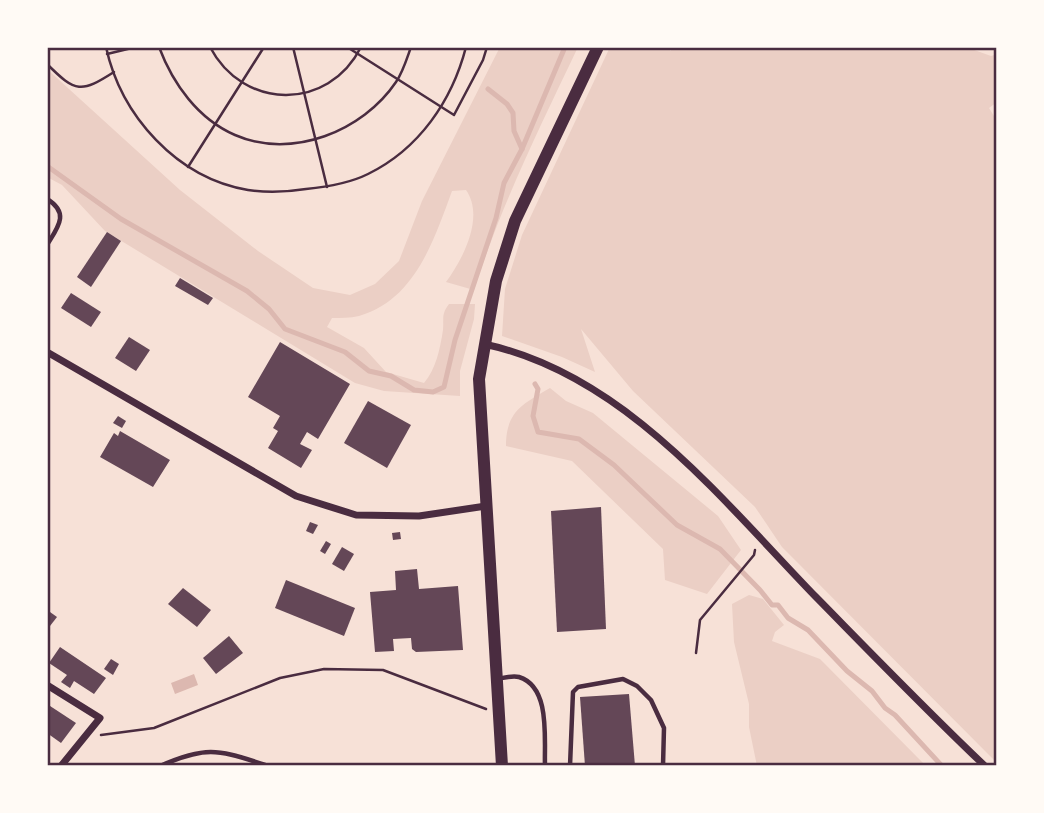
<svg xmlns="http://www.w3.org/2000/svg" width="1044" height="813" viewBox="0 0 1044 813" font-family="Quicksand,sans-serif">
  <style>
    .green { fill: #ebcfc5 }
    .water { fill: #dcb8b0 }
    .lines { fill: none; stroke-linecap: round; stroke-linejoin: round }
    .stream { stroke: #dcb8b0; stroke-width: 5 }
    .building { fill: #644757 }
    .path { stroke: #4a2c40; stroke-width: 2.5 }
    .service { stroke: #4a2c40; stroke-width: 4.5 }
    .minor { stroke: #4a2c40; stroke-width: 7 }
    .tertiary { stroke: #4a2c40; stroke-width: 12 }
    .neatline { fill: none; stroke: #4a2c40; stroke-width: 2.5 }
  </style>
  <rect width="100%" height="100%" fill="#f7e1d7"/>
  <g class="green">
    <path d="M500 47H578C540 127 501 205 474 290L446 282C463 259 485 217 466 190L452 191C434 240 415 300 359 316 350 318 341 318 332 318L327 327 364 348 386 372 424 383C436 369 440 349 443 330 444 317 441 315 449 304H475L474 319 460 371V396L384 391 355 383 105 231 62 185 47 177V69L180 190 258 251 313 288 350 295 375 284 399 261 422 201Z"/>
    <path d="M610 47H670V51L674 47H966L991 56 997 54V102L989 108 997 121V763L782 547 755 507 633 391 581 329 595 372 562 357 502 336 505 289 522 235Z"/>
    <path d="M550 388 566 401 593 413 718 516 741 550 707 594 665 580 663 549 572 461 506 446C506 411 523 404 550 388Z"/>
    <path d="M749 595 763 599 784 625 775 632 772 641 820 659 926 766H757L749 727V704L734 642 732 604Z"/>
  </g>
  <path class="water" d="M194 674 198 685 175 694 171 683Z"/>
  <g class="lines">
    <g class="stream">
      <path d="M488 89 507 104 513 113 514 131 522 149"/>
      <path d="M47 166 121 219 247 291 269 309 285 329 345 352 369 371 391 376 414 390 433 392 444 387 455 340 496 218 504 183 522 149 565 47"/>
      <path d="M535 384 538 389 533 416 538 432 579 439 614 465 677 525 720 549 760 590 772 605H778L788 618 808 630 847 671 872 691 885 708 895 715 942 766"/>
    </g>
  </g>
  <g class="building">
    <path d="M107 232 121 241 91 287 77 277Z"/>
    <path d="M180 278 213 298 208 305 175 286Z"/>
    <path d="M71 293 101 312 91 327 61 308Z"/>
    <path d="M129 337 150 350 136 371 115 358Z"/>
    <path d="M280 342 350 384 318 439 307 432 300 444 312 450 301 468 268 448 278 431 273 428 280 416 248 397Z"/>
    <path d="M368 401 411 425 387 468 344 443Z"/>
    <path d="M118 416 126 421 122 428 113 423Z"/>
    <path d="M120 431 170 460 153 487 100 457 114 433 118 436Z"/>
    <path d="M601 507 606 629 557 632 551 511Z"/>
    <path d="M310 522 318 525 313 534 306 531Z"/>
    <path d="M400 532 401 539 393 540 392 533Z"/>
    <path d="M326 541 331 544 325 554 320 551Z"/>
    <path d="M342 547 354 554 344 571 332 564Z"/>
    <path d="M417 569 419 589 458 586 463 650 416 652 412 649 411 638 393 639 394 651 375 652 370 592 396 590 395 571Z"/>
    <path d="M286 580 355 608 344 636 275 608Z"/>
    <path d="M183 588 211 610 197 627 168 604Z"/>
    <path d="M50 612 57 617 50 626 47 624V616Z"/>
    <path d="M229 636 243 653 216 674 203 658Z"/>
    <path d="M60 647 106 678 94 694 74 681 70 688 61 682 67 675 49 663Z"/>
    <path d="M111 659 119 664 113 675 104 669Z"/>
    <path d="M629 694 635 766H585L580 697Z"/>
    <path d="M47 704 76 723 61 743 47 733Z"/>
  </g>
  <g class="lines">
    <g class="path">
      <path d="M106 47C121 116 177 178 248 190 268 193 287 192 306 189 327 187 350 183 368 174 419 149 452 101 466 47"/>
      <path d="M159 47C173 84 198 119 235 135 292 160 363 131 396 82 403 72 407 58 411 47"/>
      <path d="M210 47C243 110 328 112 361 47"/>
      <path d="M293 47 327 187"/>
      <path d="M347 47 454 115 483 60 487 47"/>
      <path d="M107 54 136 47"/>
      <path d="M47 64C76 93 81 93 114 72"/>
      <path d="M188 167 264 47"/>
      <path d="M696 653 700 620 754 555 755 550"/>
      <path d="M101 735 154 728 280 678 324 669 383 670 486 709"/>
    </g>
    <g class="service">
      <path d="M47 199C70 213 58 227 47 245"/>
      <path d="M497 679C504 678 512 675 519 677 551 687 544 739 545 766"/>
      <path d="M160 766C210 744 220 751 269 766"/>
      <path d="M570 766 573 692 578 687 623 679 637 686 651 700 664 728 663 766"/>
    </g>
    <g class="minor">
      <path d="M484 344C624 374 721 499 816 597 872 654 927 711 985 766"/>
      <path d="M47 352 296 496 356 515 419 516 486 506"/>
      <path d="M47 685 100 718 61 766"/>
    </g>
    <path class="tertiary" d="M502 766 479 379 496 281 515 221 598 47"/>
  </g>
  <rect width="1044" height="813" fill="none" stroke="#fffaf5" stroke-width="98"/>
  <rect x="49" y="49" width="946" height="715" class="neatline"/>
</svg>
